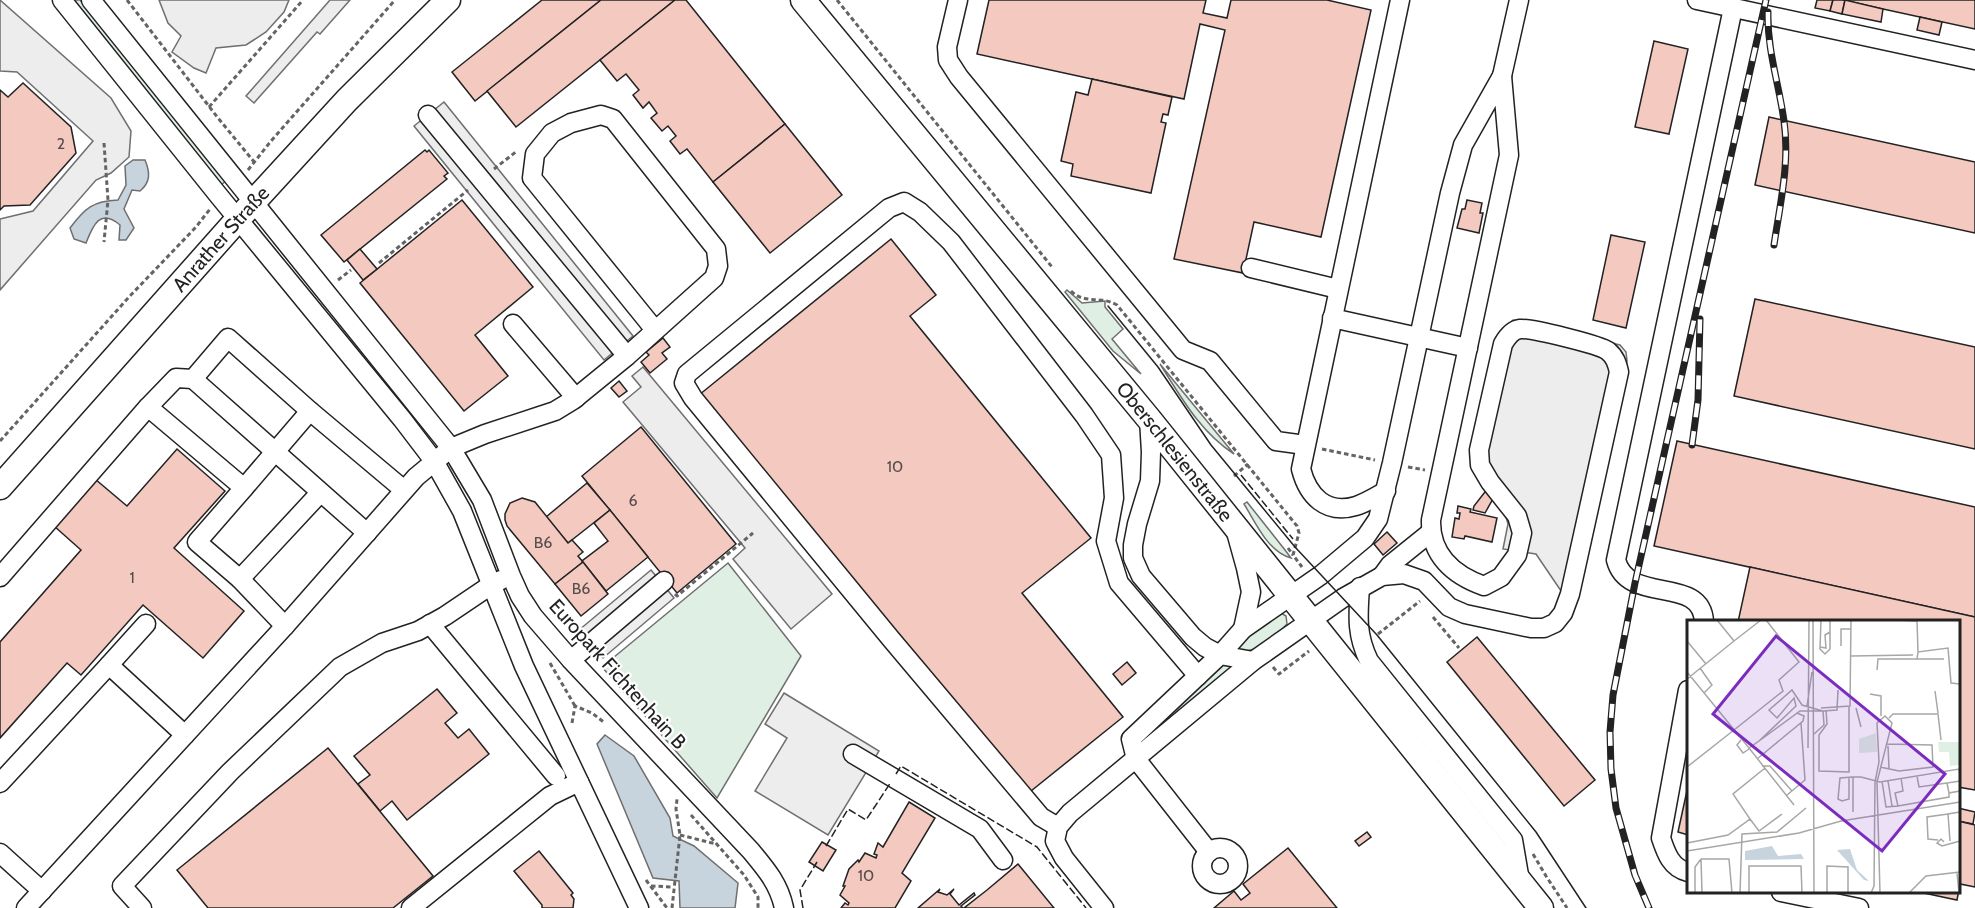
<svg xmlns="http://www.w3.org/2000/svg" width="1975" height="908" viewBox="0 0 1975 908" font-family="Cabin,sans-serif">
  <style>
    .green { fill: #e0efe3; stroke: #6f6f6f; stroke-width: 1.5 }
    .parking { fill: #ededed; stroke: #6f6f6f; stroke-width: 1.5 }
    .water { fill: #c7d3dd; stroke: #6f6f6f; stroke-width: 1.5 }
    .building { fill: #f3c9c0; stroke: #222; stroke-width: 1.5 }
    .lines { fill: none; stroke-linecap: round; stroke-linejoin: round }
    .minor-casing { stroke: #222; stroke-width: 21 }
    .major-casing { stroke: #222; stroke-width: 27 }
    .path { stroke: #646464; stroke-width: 3; stroke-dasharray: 4.5 3; stroke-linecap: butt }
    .minor { stroke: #fff; stroke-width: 18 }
    .major { stroke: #fff; stroke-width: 24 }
    .tram { stroke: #222; stroke-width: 1.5 }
    .rail-casing { stroke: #222; stroke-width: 7 }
    .rail { stroke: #fff; stroke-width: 4.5; stroke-dasharray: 14; stroke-linecap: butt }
    .fence { stroke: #222; stroke-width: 1.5; stroke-dasharray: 8 3; stroke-linecap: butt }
    .labels { text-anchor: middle; stroke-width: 4.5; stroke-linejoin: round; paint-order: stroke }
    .number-label { font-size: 16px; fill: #564c4a }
    .street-label { font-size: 20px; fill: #222; stroke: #fff }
    .inset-road { fill: none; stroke: #a7a7a7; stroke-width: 1.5 }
    .view { fill: #7b2cbf; fill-opacity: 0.15; stroke: #7b2cbf; stroke-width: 3 }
    .inset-edge { fill: none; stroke: #222; stroke-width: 3 }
  </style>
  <rect width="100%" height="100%" fill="#fff"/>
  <g class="green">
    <path d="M71 0H80L227 180 221 185Z"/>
    <path d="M1067 290 1082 303 1105 301V307L1123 329 1112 339 1141 374 1113 351 1065 292Z"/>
    <path d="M1160 364 1234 454C1200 432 1181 397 1160 364Z"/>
    <path d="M1247 502 1285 550 1291 558C1268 552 1256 523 1244 504Z"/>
    <path d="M728 563 801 656 717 798 602 667Z"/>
    <path d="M1281 613 1286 616 1287 624C1268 644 1258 653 1229 652L1257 624Z"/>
    <path d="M1219 661 1237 666 1161 728 1155 723Z"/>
  </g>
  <g class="parking">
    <path d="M0 0 111 98 131 131 129 157 111 173 96 180 0 290V219L33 211 93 141 17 72 0 71Z"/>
    <path d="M159 0H289L284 12 266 32 246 45 216 48 206 73 194 68 172 52 181 36 168 23Z"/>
    <path d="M330 0H350L320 34 317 32 254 103 246 96Z"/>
    <path d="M444 102 633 336 604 360 414 126Z"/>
    <path d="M1513 320 1620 345 1626 352 1627 361 1574 610 1536 554 1503 549 1508 524 1503 506 1483 478 1501 331Z"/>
    <path d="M643 367 832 594 791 629 733 559 745 548 623 402 641 387 632 376Z"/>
    <path d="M651 570 674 598 603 658 579 630Z"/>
    <path d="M784 693 879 751 828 835 755 791 787 738 765 724Z"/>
  </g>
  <g class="water">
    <path d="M133 160H145C150 172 151 182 140 191L132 190 124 209 134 228 126 240H119L120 225C100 208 93 225 86 243L74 239 70 228C85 208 93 201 118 200L126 185 125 166Z"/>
    <path d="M605 735 634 756 670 818 673 836 694 846 738 883 735 908H680L679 881 653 878 597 744Z"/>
  </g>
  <g class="building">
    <path d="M542 0H601L475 101 452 72Z"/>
    <path d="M601 0H675L516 127 487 91Z"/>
    <path d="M675 0H686L785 124 713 182 687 149 680 154 670 141 676 136 668 126 662 131 651 118 657 113 649 102 643 108 633 95 639 90 626 74 617 81 600 60Z"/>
    <path d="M989 0H1206L1203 13 1227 18 1231 0H1327L1371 10 1321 237 1254 222 1243 273 1174 259 1225 30 1200 24 1184 99 977 54Z"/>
    <path d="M1817 0H1833L1830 11 1815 8Z"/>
    <path d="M1833 0H1845L1842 14 1830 11Z"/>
    <path d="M1843 0H1975V29L1883 9Z"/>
    <path d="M1845 0 1883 9 1881 22 1842 14Z"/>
    <path d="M1920 17 1942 22 1939 35 1917 30Z"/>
    <path d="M1654 41 1688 49 1669 134 1635 127Z"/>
    <path d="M1092 79 1172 97 1168 115 1163 114 1161 122 1166 123 1151 193 1071 176 1073 164 1061 161 1076 92 1088 95Z"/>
    <path d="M23 83 71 127 76 153 30 205 4 206 0 210V90L8 97Z"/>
    <path d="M1769 117 1975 162V233L1755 185Z"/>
    <path d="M785 124 842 195 770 253 713 182Z"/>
    <path d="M425 150 427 152 429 150 448 173 444 176 447 179 344 262 321 235Z"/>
    <path d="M462 200 533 287 475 335 508 376 464 411 360 283Z"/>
    <path d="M1467 200 1482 203 1480 213H1483L1479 233 1457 228 1462 209H1465Z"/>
    <path d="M1611 235 1645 242 1626 328 1593 320Z"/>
    <path d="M891 239 936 295 910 316 1091 538 1022 593 1123 717 1026 795 699 395Z"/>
    <path d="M360 249 377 269 363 280 347 260Z"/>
    <path d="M1755 299 1975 347V449L1734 396Z"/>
    <path d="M663 338 670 347 662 353 667 359 650 373 641 362 649 355 646 352Z"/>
    <path d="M619 381 627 391 619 397 611 388Z"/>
    <path d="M641 427 736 544 677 593 582 476Z"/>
    <path d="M1677 441 1975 507V617L1654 546Z"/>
    <path d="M177 449 225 491 174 548 244 611 203 658 143 605 81 675 67 663 0 738V642L81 550 54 526 95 479 127 506Z"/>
    <path d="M587 483 610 510 568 543 546 517Z"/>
    <path d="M1488 488 1494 497 1485 513 1473 510 1474 506Z"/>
    <path d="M522 498 535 502 568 543 572 540 583 552 578 556 583 562 555 584 507 526 505 520V514L510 503Z"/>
    <path d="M1458 506 1471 509 1470 512 1497 518 1492 542 1465 536 1464 539 1452 537 1455 518 1459 519 1460 513H1457Z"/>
    <path d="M610 510 648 557 606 591 582 561 608 541 594 523Z"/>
    <path d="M1387 532 1397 543 1383 555 1374 544Z"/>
    <path d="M583 562 608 594 581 616 555 584Z"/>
    <path d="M1750 567 1975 617V790L1958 787V622H1738Z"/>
    <path d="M1477 637 1595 780 1564 806 1447 662Z"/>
    <path d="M1127 662 1136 673 1122 685 1113 674Z"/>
    <path d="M437 689 457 713 445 723 458 738 469 729 489 754 407 820 392 801 380 811 358 784 370 775 354 756Z"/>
    <path d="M328 748 433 876 393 908H208L177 870Z"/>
    <path d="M1688 786V835L1678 832Z"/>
    <path d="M909 802 935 818 902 873 911 881 895 908H841L845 903 848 905 849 903 840 895 845 886H843L849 869 858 860 859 862 865 853 876 858 877 855 874 854 878 843 883 847Z"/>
    <path d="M1958 808 1975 812 1973 824 1958 821Z"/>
    <path d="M1958 821 1975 825V887L1960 884 1957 900 1919 892H1958Z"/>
    <path d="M1367 832 1371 837 1359 846 1355 841Z"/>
    <path d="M822 842 836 850 823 871 809 862Z"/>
    <path d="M1288 848 1337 908H1214L1234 891 1241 900 1250 893 1243 884Z"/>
    <path d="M539 851 573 893 571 895 574 899 573 908H542V905L514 871Z"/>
    <path d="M1018 864 1054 908H964L987 890Z"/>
    <path d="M940 889 938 892 947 895 954 889 950 894 959 905 974 893 975 895 961 906 963 908H918Z"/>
  </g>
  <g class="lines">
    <defs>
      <g id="minor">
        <path d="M62 0 219 196 402 419 434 461 462 511 524 666 639 908"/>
        <path d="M91 0 451 448 482 500 511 576 520 596 533 616 571 660 751 851C766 869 779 884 784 908"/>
        <path d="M958 0 947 47 948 60 959 77 1183 350 1210 361 1276 441 1305 445"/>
        <path d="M1697 0 1975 60"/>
        <path d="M1502 76 1519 0"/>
        <path d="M428 115 627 356"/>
        <path d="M1251 268 1338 289"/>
        <path d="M1332 318 1468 348"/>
        <path d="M513 324 576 398"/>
        <path d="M193 379 367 533"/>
        <path d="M1149 419 1151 452 1150 481 1137 524 1133 545V558L1141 576 1193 637 1205 647 1220 655 1253 661 1343 598 1382 576 1404 574 1424 581 1449 607 1465 614 1531 628H1544L1555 623 1563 613 1570 594 1619 372C1617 363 1615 357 1608 351 1600 345 1532 328 1520 329 1512 330 1507 337 1503 344L1479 450 1480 465 1490 482 1517 516 1522 533 1517 555 1501 577 1484 586C1453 575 1430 555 1431 520L1509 155 1502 76 1463 145 1450 193 1392 463 1378 519 1365 538 1321 575 1243 629 1220 655 1131 739 1136 759 1209 852"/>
        <path d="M244 488 310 411"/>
        <path d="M1386 491C1377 496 1366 503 1356 506 1326 515 1308 496 1301 469L1400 0"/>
        <path d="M1236 532 1246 568 1251 592 1243 629"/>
        <path d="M1382 576 1390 565 1431 532"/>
        <path d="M0 577 148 407"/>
        <path d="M240 579 320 493"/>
        <path d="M1360 587C1358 616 1356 634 1369 661L1513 840 1520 881"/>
        <path d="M1704 622C1702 574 1628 606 1616 560L1733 8"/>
        <path d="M430 624 556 776"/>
        <path d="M285 626 240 579 197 542 244 488 148 407 176 378 193 379 228 338 310 411 404 490"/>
        <path d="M571 660 664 581"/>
        <path d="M109 665 146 624"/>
        <path d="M1688 690 1661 838C1666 853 1671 868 1688 872"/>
        <path d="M853 754 980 829 1003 860"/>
        <path d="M0 783 109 665 185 735"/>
        <path d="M1058 827 1041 817 891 639 693 398 684 383 687 374 889 208 904 202 920 212 951 242 1084 415 1111 455 1114 498 1106 541 1119 583 1198 676"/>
        <circle cx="1220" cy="866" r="18"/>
        <path d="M0 853 42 891"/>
        <path d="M1781 892 1859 908"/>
        <path d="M26 908 285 626 416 477 451 448 485 434 555 411 573 400 627 356 714 278 718 266 716 249 613 119 601 115 571 123 552 133 535 154 532 178 655 330"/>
        <path d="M142 908 122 886 230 772 340 667 382 643 418 631 445 616 491 585 501 580"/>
        <path d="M411 908 550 796 579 782"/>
        <path d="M1104 908 1064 858 1055 841 1058 827 1070 813 1253 661"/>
      </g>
      <g id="major">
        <path id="s1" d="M803 0 1149 419 1541 908"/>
        <path id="s2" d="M0 487 238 219 347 100 448 0"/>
      </g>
    </defs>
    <use href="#minor" class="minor-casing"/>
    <use href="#major" class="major-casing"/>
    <g class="path">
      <path d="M127 0 218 118 255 163"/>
      <path d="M837 0 1052 267"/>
      <path d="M209 107 303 0"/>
      <path d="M104 143 108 200 104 242"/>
      <path d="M494 169 517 151"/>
      <path d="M248 170 271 141 395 0"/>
      <path d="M379 263 468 190"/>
      <path d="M338 280 351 270"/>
      <path d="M1071 291C1085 305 1100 295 1117 305L1297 526 1299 533 1293 555 1302 567"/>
      <path d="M0 441 129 297 196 227 210 209"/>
      <path d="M1322 449 1375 460"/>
      <path d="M1408 467 1425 470"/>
      <path d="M1234 476 1248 464"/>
      <path d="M1288 548 1293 555"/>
      <path d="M675 594 677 596 753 533"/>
      <path d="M1433 617 1459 648"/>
      <path d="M1378 634 1420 601"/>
      <path d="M550 663 575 706"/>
      <path d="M1273 667 1279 674 1309 651"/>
      <path d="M572 723 575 706 592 713 605 723"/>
      <path d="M691 815 744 875 758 897V908"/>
      <path d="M680 835 716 844"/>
      <path d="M1533 854 1546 876 1567 908"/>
      <path d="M646 880 667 908"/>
      <path d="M651 886 673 887"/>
      <path d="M672 908 680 835 676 809 677 799"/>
    </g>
    <use href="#minor" class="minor"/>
    <use href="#major" class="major"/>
    <path class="tram" d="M1108 306 1158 367 1211 445 1295 547 1377 635 1536 832 1586 908"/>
    <defs>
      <g id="rail">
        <path d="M1768 12C1767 50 1779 84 1784 121 1790 163 1780 204 1774 245"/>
        <path d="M1692 445 1698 400 1700 319"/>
        <path d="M1649 908 1635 875 1616 808 1611 769 1610 732 1613 695 1635 583 1766 0"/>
      </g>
    </defs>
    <use href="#rail" class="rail-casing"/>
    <use href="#rail" class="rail"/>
    <g class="fence">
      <path d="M1241 475 1293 539"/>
      <path d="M896 774 901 766 1037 847 1086 908"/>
      <path d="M826 846 848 809 866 820 891 782"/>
      <path d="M803 908 800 890 817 862"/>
    </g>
  </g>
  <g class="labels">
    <g class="number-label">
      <text x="61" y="149">2</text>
      <text x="895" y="472">10</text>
      <text x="633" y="506">6</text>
      <text x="543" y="548">B6</text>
      <text x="132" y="583">1</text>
      <text x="581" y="594">B6</text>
      <text x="866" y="881">10</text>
    </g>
    <g class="street-label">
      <text dy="7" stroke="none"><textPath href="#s2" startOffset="332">Anrather Straße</textPath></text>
      <text dy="7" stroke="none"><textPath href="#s1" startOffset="585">Oberschlesienstraße</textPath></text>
      <text transform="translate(618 674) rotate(48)" y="7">Europark Fichtenhain B</text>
    </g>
  </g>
  <g transform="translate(1687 620)">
    <rect width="273" height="273" fill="#fff"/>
    <path d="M189 113 190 132 172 133V119ZM251 122H273V149L272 145 263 146 262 132H252Z" fill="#e0efe3"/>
    <path d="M85 226 91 236 114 234 117 239 58 240V231ZM163 229 170 250 182 261 177 260 150 230Z" fill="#c7d3dd"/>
    <path class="inset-road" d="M126 0 127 273M134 0 133 29 138 34 143 29V0M209 0 230 1M230 0 231 32 261 28 264 63 273 64M0 21 19 44M47 21 74 0M154 26V9H164M133 27 139 28 138 15 143 12M231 32 230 39H257M164 36 226 35M13 48 25 65 17 73M190 50 191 39H230M0 52 62 128 72 121M0 59 47 21 30 0M248 71 251 93M183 74 194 76V96M120 86 125 52M134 88 163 86 164 0M169 88 174 107M139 90 140 104 132 115V151L162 152V87M202 98 206 94H251L254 120M47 110 96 71 92 60 112 42 79 0M127 114 137 105 136 91 115 85 105 70 82 90 90 98 107 78 109 86 72 121 113 91H136L150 90 151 70V74M54 120 50 125 56 133 62 129M201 126 202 148M62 128 107 185M121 128 122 0M70 139 116 101 117 96 110 93M75 146H83L105 171M0 147 47 110M193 147 212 151 246 147 245 125 200 124M230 156 232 167 260 163M166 157V192M162 158V179L155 181 151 179 153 158 166 157H174L193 162 272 149 273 156M195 161 199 187 211 186 208 173 216 171 214 158M201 161 205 186M262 173 260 163 273 161M100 175 118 160 114 103M211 186 262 177V173L273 171M63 199 72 211 95 194M251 220 241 219 240 197 261 194M263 221 261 194 273 192M257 222 254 219 250 223 255 226 273 221M0 223 41 215 63 199 46 174 78 148M0 231 112 213 154 201 273 182M14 239H42L45 273M14 239 15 273M270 253 272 273M8 273V247L14 239M53 273 55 214 90 212 119 188M62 273V246H114L115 273M140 273V246L161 247V273M184 273 187 266 188 162 192 142 190 103 198 96 205 103 190 162 193 273M222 273 239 256 273 252"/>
    <path class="view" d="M89 16 258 154 195 231 26 94Z"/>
    <rect width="273" height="273" class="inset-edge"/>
  </g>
</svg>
